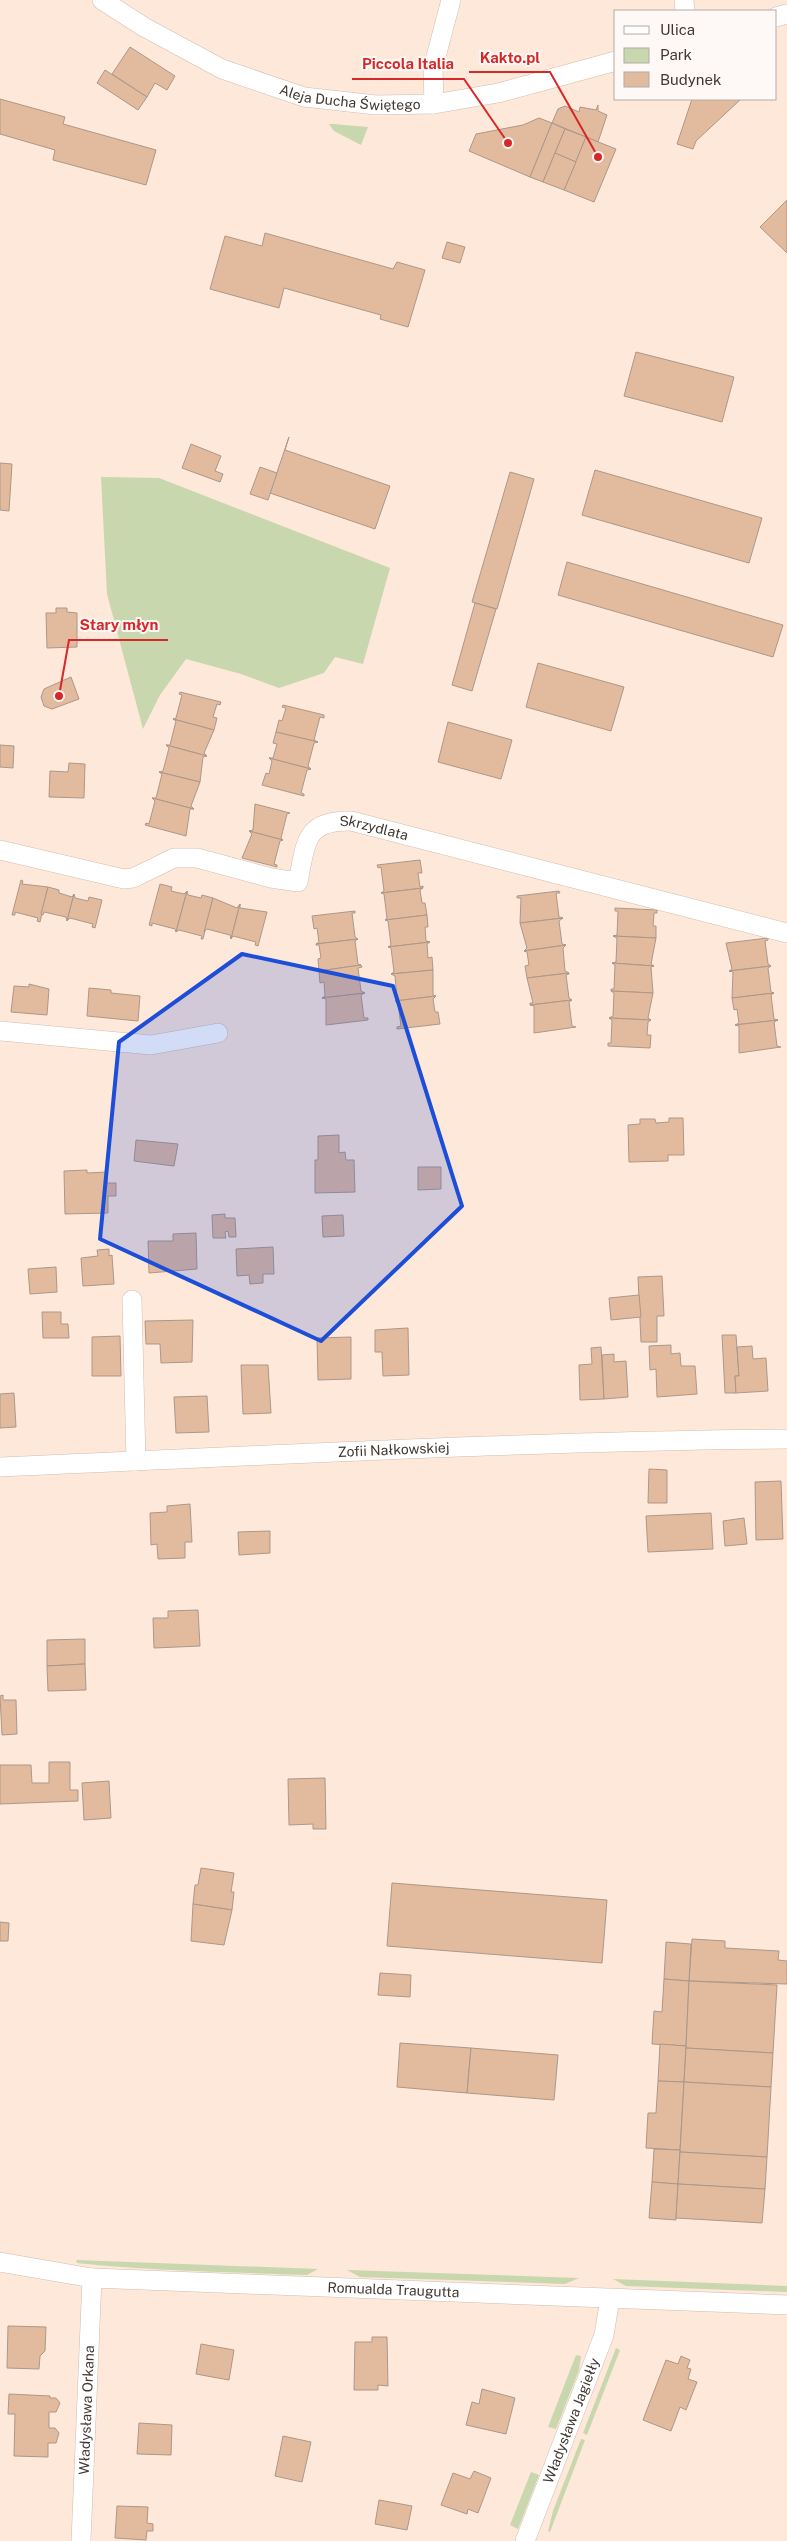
<svg xmlns="http://www.w3.org/2000/svg" width="787" height="2541" viewBox="0 0 787 2541" font-family="'Public Sans',sans-serif">
  <style>
    .green { fill: #c9d7ae }
    .building { fill: #e2ba9e; stroke: #ac9889 }
    .lines { fill: none; stroke-linecap: round; stroke-linejoin: round }
    .minor-casing { stroke: #d2bdae; stroke-width: 20 }
    .minor { stroke: #fff; stroke-width: 19 }
    .marked { fill: #1d4ed8; fill-opacity: 0.2; stroke: #1d4ed8; stroke-width: 4; stroke-linejoin: round }
    .labels { text-anchor: middle; stroke-width: 4; stroke-linejoin: round; paint-order: stroke }
    .street-label { font-size: 14px; fill: #413832; stroke: #fef9f6 }
    .leader { fill: none; stroke: #d62828; stroke-width: 2 }
    .callout-dot { fill: #d62828; stroke: #fef9f6; stroke-width: 2 }
    .callout-label { font-size: 15px; text-anchor: middle; font-weight: bold; fill: #d62828; stroke: #fef9f6; stroke-width: 4; stroke-linejoin: round; paint-order: stroke }
  </style>
  <rect width="100%" height="100%" fill="#fee8d9"/>
  <g class="green">
    <path d="M329 124H333L368 127 361 145 334 131Z"/>
    <path d="M101 477 159 478 390 568 363 664 335 657 324 673 279 688 241 674 186 659 160 695 143 729 107 594Z"/>
    <path d="M76 2260 318 2269 307 2275C230 2272 153 2271 77 2263Z"/>
    <path d="M347 2270 579 2278 565 2284 360 2277Z"/>
    <path d="M613 2279 787 2286V2292L626 2286Z"/>
    <path d="M616 2348 620 2350 587 2435 583 2433Z"/>
    <path d="M576 2355 581 2356 579 2370 556 2429 548 2427Z"/>
    <path d="M581 2439 585 2440 550 2532 548 2531 553 2511Z"/>
    <path d="M531 2472 539 2475 518 2529 510 2525Z"/>
  </g>
  <g class="building">
    <path d="M130 47 175 76 167 90 155 83 147 97 112 74Z"/>
    <path d="M105 70 147 97 138 110 97 83Z"/>
    <path d="M0 99 65 117 63 124 156 150 146 185 53 160 55 150 0 134Z"/>
    <path d="M692 99H741L696 141 693 149 677 144Z"/>
    <path d="M598 105V111L607 115 598 142 552 123 558 109 565 106 579 112 580 107 596 110Z"/>
    <path d="M539 118 552 123 530 177 469 151 476 134 523 125Z"/>
    <path d="M552 123 565 129 543 182 530 177Z"/>
    <path d="M565 129 586 137 576 162 555 153Z"/>
    <path d="M586 137 616 149 594 202 564 190Z"/>
    <path d="M555 153 576 162 564 190 543 182Z"/>
    <path d="M787 200V253L760 227Z"/>
    <path d="M265 233 393 269 397 262 425 270 408 327 380 319 381 315 284 288 279 308 210 289 225 236 262 246Z"/>
    <path d="M447 242 465 247 460 263 442 258Z"/>
    <path d="M636 352 734 377 722 422 624 396Z"/>
    <path d="M289 437 285 450 390 486 375 529 270 493Z"/>
    <path d="M191 444 221 456 215 471 223 474 220 482 182 468Z"/>
    <path d="M0 463 12 464 9 511 0 510Z"/>
    <path d="M260 467 277 473 268 500 250 494Z"/>
    <path d="M595 470 762 518 749 563 582 515Z"/>
    <path d="M510 472 534 479 497 609 472 602Z"/>
    <path d="M567 562 783 625 773 657 558 595Z"/>
    <path d="M475 603 496 609 472 691 452 685Z"/>
    <path d="M56 608H67V612L77 613V647L47 648 46 613H56Z"/>
    <path d="M538 663 624 687 611 731 526 707Z"/>
    <path d="M71 677 79 699 52 709 44 706 41 697 44 689Z"/>
    <path d="M180 692 221 702 220 705 217 704 213 717 217 718 214 730 173 719 176 718 182 695 179 694Z"/>
    <path d="M283 705 324 715V718L320 717 314 740 318 742 276 732 279 720 282 721 286 708 282 707Z"/>
    <path d="M173 719 214 730 204 753 207 756 166 745H170L176 721Z"/>
    <path d="M448 722 512 740 501 779 438 762Z"/>
    <path d="M276 732 318 742 314 743 308 766 311 769 269 758H273L277 744 273 743Z"/>
    <path d="M0 745 14 746 13 768 0 767Z"/>
    <path d="M166 745 207 756 203 757 200 782 159 772 163 771 169 748Z"/>
    <path d="M269 758 311 769 307 770 301 793 304 794V796L262 785 266 773 269 774 272 761Z"/>
    <path d="M69 763 85 764 84 798 49 797 50 771 68 772Z"/>
    <path d="M159 772 200 782 191 806 194 809 152 798H156L162 774Z"/>
    <path d="M152 798 194 809H190L186 836 145 825 146 823 149 824 155 801Z"/>
    <path d="M255 804 290 813 287 814 281 838 283 840 249 831 253 830Z"/>
    <path d="M249 831 283 840 280 841 274 864 277 865V867L242 858 252 834Z"/>
    <path d="M420 860 422 873H418L420 887 423 886V888L381 893 384 891 381 867 378 868 377 865Z"/>
    <path d="M21 880 23 881 22 884 48 887 40 922 37 921 38 918 15 912V915H12Z"/>
    <path d="M160 884 172 887 171 891 184 894 187 891 176 932 175 929 152 923V926L149 925Z"/>
    <path d="M48 887 59 890V893L72 897 74 894 67 921 66 917 44 912 43 915 41 914Z"/>
    <path d="M423 888 420 890 422 903H425L427 915 385 920 387 918 384 894 381 893Z"/>
    <path d="M187 891 188 895 201 898 202 895 213 898 203 939H201L202 936 179 930 176 932Z"/>
    <path d="M559 891 560 893H556L559 917 563 918 520 923 521 898H517V896Z"/>
    <path d="M74 894 75 898 88 901 89 897 102 900 95 928 92 927 93 924 70 918 67 921Z"/>
    <path d="M213 898 237 908 240 904 231 939 230 935 207 929 204 932Z"/>
    <path d="M240 904V908L267 912 258 946 255 945 256 942 233 936 231 939Z"/>
    <path d="M615 908 657 910V913H654L653 926H656V938L613 936 617 935 618 911H615Z"/>
    <path d="M355 911V913H352L355 937 358 939 316 944 319 942 317 928 314 929 312 916Z"/>
    <path d="M427 915 428 927H425L426 941 430 942 388 947 391 945 388 921 385 920Z"/>
    <path d="M563 918 559 921 562 944 566 945 524 951 527 948 520 923Z"/>
    <path d="M613 936 656 938 651 964 654 966 612 963 616 962 617 938Z"/>
    <path d="M768 938V940L765 941 768 964 771 966 729 971 732 969 726 943Z"/>
    <path d="M358 939 355 941 358 964 361 965 319 971 318 959 321 958 319 945H316V944Z"/>
    <path d="M430 942 427 944 428 958 432 957 433 970 391 974 394 972 391 948 388 947Z"/>
    <path d="M566 945 563 948 565 971 569 973 527 978 525 966 529 965 527 952 524 951Z"/>
    <path d="M612 963 654 966 651 967 653 993 611 991V989H614L615 965Z"/>
    <path d="M361 965 362 967 358 968 361 991 365 993 322 998 325 996 324 982 320 983 319 971Z"/>
    <path d="M771 966 768 968 771 992 774 993 732 998 733 972 729 971Z"/>
    <path d="M433 970V995L436 996 395 1001 397 999 395 976 391 974Z"/>
    <path d="M569 973V974L566 975 569 998 572 1000 530 1005V1003H533L527 978Z"/>
    <path d="M29 984 49 989 47 1015 11 1012 14 986 29 987Z"/>
    <path d="M89 988 111 990V993L140 996 138 1021 87 1016Z"/>
    <path d="M611 991 653 993 648 1018 651 1020 609 1018 613 1016 614 993Z"/>
    <path d="M365 993 361 995 364 1018H368V1020L326 1025V999L322 998Z"/>
    <path d="M774 993 771 995 774 1019 778 1020 735 1025 739 1023 737 1009 734 1010 732 998Z"/>
    <path d="M436 996 433 999 435 1012H438L440 1024 397 1029V1027L401 1026 398 1003 395 1001Z"/>
    <path d="M572 1000 569 1002 572 1026 576 1027 534 1033V1006L530 1005Z"/>
    <path d="M609 1018 651 1020 648 1022 647 1035H651L650 1048 608 1046V1043H611L612 1020Z"/>
    <path d="M778 1020 774 1022 777 1046 781 1047 739 1053V1026L735 1025Z"/>
    <path d="M669 1118H683L684 1155H668V1161L629 1162 628 1125 640 1124V1119H655L656 1123 669 1122Z"/>
    <path d="M339 1135V1153L345 1152 346 1160H354L355 1192 315 1193V1160H318V1136Z"/>
    <path d="M136 1140 178 1144 174 1166 134 1161Z"/>
    <path d="M418 1167H441V1189L418 1190Z"/>
    <path d="M87 1170V1173L107 1172V1183H116V1196H108V1213L65 1214 64 1171Z"/>
    <path d="M225 1214V1218H235L236 1237H229L228 1231 225 1232 226 1238H213L212 1215Z"/>
    <path d="M343 1215 344 1236 323 1237 322 1216Z"/>
    <path d="M196 1233 197 1269 149 1273 148 1241H173V1234Z"/>
    <path d="M273 1247 274 1274H263V1283L250 1284 249 1275 237 1276 236 1249Z"/>
    <path d="M109 1249V1256L112 1255 114 1284 83 1286 81 1258 98 1256 97 1250Z"/>
    <path d="M56 1267 57 1292 30 1294 28 1269Z"/>
    <path d="M662 1276 664 1316H657V1342H641L638 1277Z"/>
    <path d="M639 1295 641 1317 611 1320 609 1298Z"/>
    <path d="M42 1312H61V1324H68L69 1338H43Z"/>
    <path d="M193 1320 192 1362 161 1363 160 1344H146L145 1321Z"/>
    <path d="M408 1328 409 1375 383 1376 382 1352H375V1330Z"/>
    <path d="M722 1335H736L739 1376H735L736 1393H725Z"/>
    <path d="M120 1336 121 1376H92V1337Z"/>
    <path d="M351 1337V1379L318 1380 317 1338Z"/>
    <path d="M671 1345V1354L680 1353 681 1366H695L697 1394 657 1397 656 1369 650 1370 649 1346Z"/>
    <path d="M752 1346 753 1359 766 1358 768 1391 736 1393 735 1376H739L737 1347Z"/>
    <path d="M601 1347 604 1399 580 1400 579 1365 592 1364 591 1348Z"/>
    <path d="M614 1354V1362L626 1361 628 1397 604 1399 602 1355Z"/>
    <path d="M241 1365H268L271 1413 243 1414Z"/>
    <path d="M14 1393 16 1427 0 1428V1394Z"/>
    <path d="M207 1396 209 1432 176 1433 174 1397Z"/>
    <path d="M649 1469 667 1470V1503H648Z"/>
    <path d="M781 1481 783 1539 756 1540 755 1482Z"/>
    <path d="M190 1504 192 1542H185V1558L158 1559 157 1544 151 1545 150 1513 167 1512V1506Z"/>
    <path d="M711 1513 713 1549 648 1552 646 1516Z"/>
    <path d="M744 1518 747 1544 725 1546 723 1521Z"/>
    <path d="M270 1531V1553L239 1555 238 1532Z"/>
    <path d="M198 1610 200 1646 154 1648 153 1618H168V1611Z"/>
    <path d="M85 1639V1664L47 1666V1640Z"/>
    <path d="M85 1664 86 1690 48 1691 47 1666Z"/>
    <path d="M3 1695V1700H16L17 1734 2 1735 0 1696Z"/>
    <path d="M49 1762H70V1790H78V1801L0 1804V1765H31L32 1783H49Z"/>
    <path d="M325 1778 326 1829H313V1824L289 1825 288 1779Z"/>
    <path d="M109 1781 111 1818 84 1820 82 1783Z"/>
    <path d="M201 1868 234 1873 231 1892H234L232 1910 193 1904 195 1885H198Z"/>
    <path d="M392 1883 607 1900 602 1963 387 1946Z"/>
    <path d="M193 1904 232 1910 224 1945 191 1941Z"/>
    <path d="M0 1922 9 1923 8 1941H0Z"/>
    <path d="M692 1939 725 1941V1948L779 1951 778 1960 787 1961V1984L689 1981Z"/>
    <path d="M666 1942 691 1944 689 1981 664 1979Z"/>
    <path d="M380 1973 411 1975 410 1997 378 1995Z"/>
    <path d="M664 1979 689 1981 686 2046 652 2044 654 2011 662 2012Z"/>
    <path d="M689 1981 777 1985 773 2053 686 2048Z"/>
    <path d="M400 2043 471 2048 467 2093 397 2087Z"/>
    <path d="M660 2044 686 2046 684 2082 658 2081Z"/>
    <path d="M471 2048 558 2055 554 2100 467 2093Z"/>
    <path d="M686 2048 773 2053 771 2087 684 2082Z"/>
    <path d="M658 2081 684 2082 680 2150 646 2148 648 2113H656Z"/>
    <path d="M684 2082 771 2087 767 2157 680 2152Z"/>
    <path d="M654 2149 680 2150 678 2184 652 2182Z"/>
    <path d="M680 2152 767 2157 765 2189 678 2184Z"/>
    <path d="M652 2182 678 2184 676 2220 649 2218Z"/>
    <path d="M678 2184 765 2189 762 2223 676 2218Z"/>
    <path d="M8 2326 46 2327 45 2351 40 2356 39 2369 7 2368Z"/>
    <path d="M372 2337H387L388 2386 378 2385V2390H354L355 2342H372Z"/>
    <path d="M201 2344 234 2350 229 2380 196 2374Z"/>
    <path d="M681 2356 690 2360 687 2368 691 2369 688 2379 697 2382 686 2410 680 2407 671 2431 643 2420 666 2360 678 2364Z"/>
    <path d="M482 2389 515 2398 506 2434 466 2425 472 2402 479 2404Z"/>
    <path d="M9 2394 50 2396V2398H56L60 2403 56 2412H49V2428H55L59 2433 56 2443H48V2457L14 2456 15 2414H8Z"/>
    <path d="M139 2423 172 2425 171 2455 137 2454Z"/>
    <path d="M283 2436 311 2442 302 2482 275 2476Z"/>
    <path d="M474 2471 491 2478 478 2513 468 2509 467 2514 441 2505 453 2473 470 2479Z"/>
    <path d="M379 2500 412 2506 407 2530 375 2524Z"/>
    <path d="M117 2506 148 2507 147 2523 153 2524V2531H147L146 2540 115 2538Z"/>
  </g>
  <g class="lines">
    <defs>
      <g id="minor">
        <path id="s1" d="M102 0 144 27 222 69 304 97 376 105 434 104 498 93 616 61"/>
        <path d="M684 0 685 11"/>
        <path d="M776 17 787 14"/>
        <path d="M434 104 433 68 451 0"/>
        <path id="s2" d="M0 850 124 879 133 878 174 858H197L271 878 298 882C306 843 304 820 351 821L787 933"/>
        <path d="M0 1031 151 1045 218 1033"/>
        <path d="M132 1300 136 1461"/>
        <path id="s3" d="M0 1467C262 1456 524 1441 787 1439"/>
        <path id="s4" d="M0 2262 92 2278 787 2305"/>
        <path id="s5" d="M81 2541 92 2278"/>
        <path id="s6" d="M525 2541 604 2335 610 2299"/>
      </g>
    </defs>
    <use href="#minor" class="minor-casing"/>
    <use href="#minor" class="minor"/>
  </g>
  <path class="marked" d="M242 954 393 986 462 1206 321 1341 100 1239 119 1042Z"/>
  <g class="labels">
    <g class="street-label">
      <text dy="5" stroke="none"><textPath href="#s1" startOffset="271">Aleja Ducha Świętego</textPath></text>
      <text dy="5" stroke="none"><textPath href="#s2" startOffset="426">Skrzydlata</textPath></text>
      <text dy="5" stroke="none"><textPath href="#s3" startOffset="394">Zofii Nałkowskiej</textPath></text>
      <text dy="5" stroke="none"><textPath href="#s4" startOffset="395">Romualda Traugutta</textPath></text>
      <text dy="5" stroke="none"><textPath href="#s5" startOffset="131">Władysława Orkana</textPath></text>
      <text dy="5" stroke="none"><textPath href="#s6" startOffset="129">Władysława Jagiełły</textPath></text>
    </g>
  </g>
  <path class="leader" d="M598 157L550 72H469M508 143L464 79H352M59 696L69 640H168"/>
  <g class="callout-dot">
    <circle cx="598" cy="157" r="5"/>
    <circle cx="508" cy="143" r="5"/>
    <circle cx="59" cy="696" r="5"/>
  </g>
  <g class="callout-label">
    <text x="510" y="63">Kakto.pl</text>
    <text x="408" y="69">Piccola Italia</text>
    <text x="119" y="630">Stary młyn</text>
  </g>
  <rect x="614" y="10" width="162" height="90" fill="#fef9f6" stroke="#b2aca8"/>
  <rect x="624" y="26" width="25" height="8" fill="#ffffff" stroke="#b2aca8"/>
  <text x="660" y="35" font-size="15" fill="#413832">Ulica</text>
  <rect x="624" y="48" width="25" height="15" fill="#c9d7ae" stroke="#b2aca8"/>
  <text x="660" y="60" font-size="15" fill="#413832">Park</text>
  <rect x="624" y="72" width="25" height="15" fill="#e2ba9e" stroke="#b2aca8"/>
  <text x="660" y="85" font-size="15" fill="#413832">Budynek</text>
</svg>
